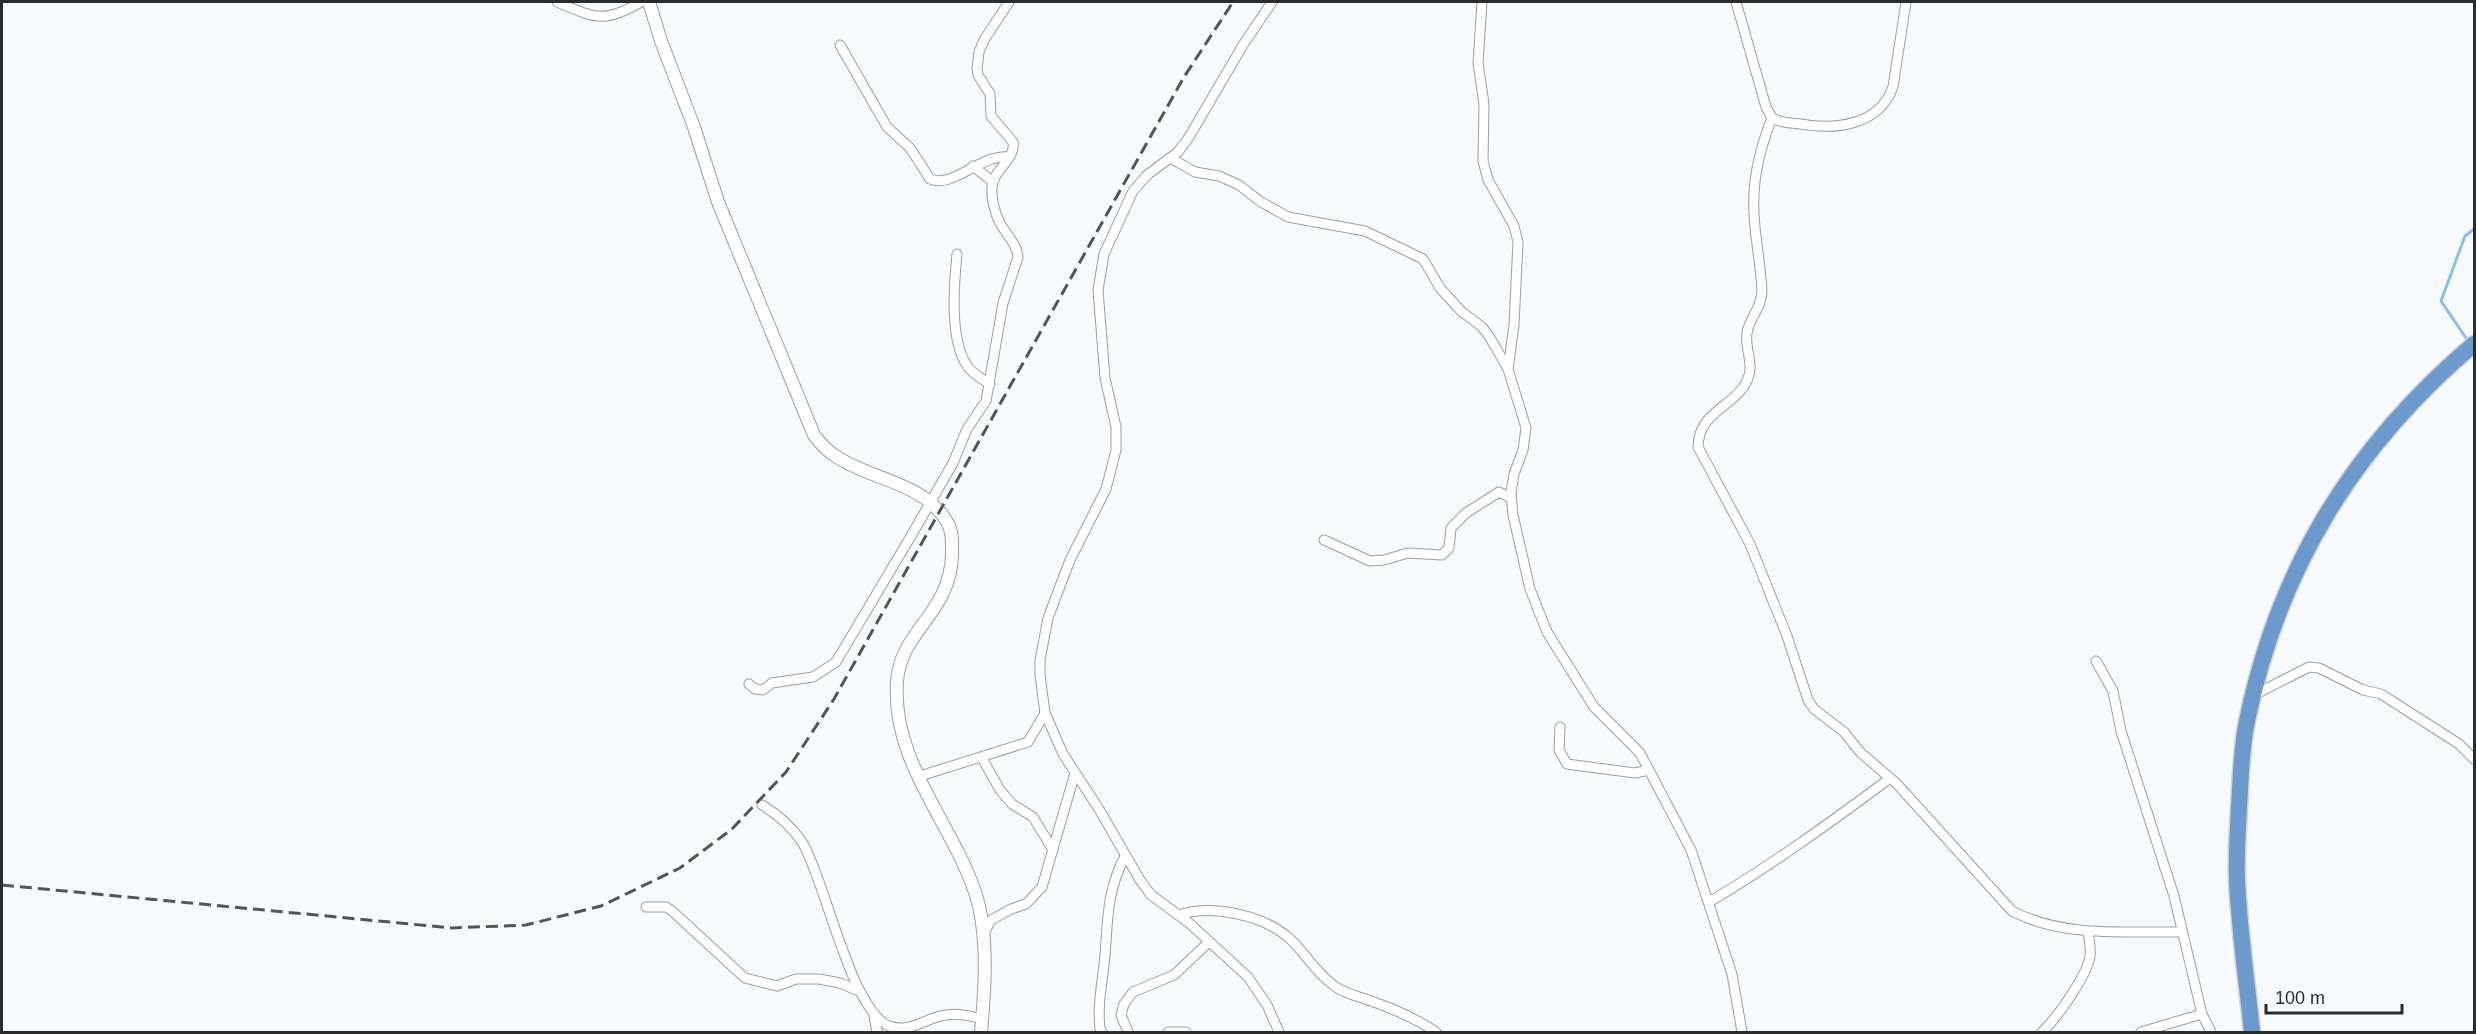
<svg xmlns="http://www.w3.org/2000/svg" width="2476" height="1034" viewBox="0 0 2476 1034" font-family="Helvetica,sans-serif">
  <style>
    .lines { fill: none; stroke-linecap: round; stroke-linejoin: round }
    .stream { stroke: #8bbcf4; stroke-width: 3 }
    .street-casing { stroke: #9b9ea1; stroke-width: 11 }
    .secondary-casing { stroke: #9b9ea1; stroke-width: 14 }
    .highway-casing { stroke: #d4d5d5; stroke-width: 19 }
    .street { stroke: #fff; stroke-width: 9 }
    .secondary { stroke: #fff; stroke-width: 12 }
    .highway { stroke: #6d9acd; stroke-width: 16 }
    .rail { stroke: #535455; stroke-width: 3; stroke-dasharray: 12 6; stroke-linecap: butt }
  </style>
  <rect width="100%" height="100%" fill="#f7fafd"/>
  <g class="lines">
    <path class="stream" d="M2468 341 2441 301 2465 236 2474 229"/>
    <defs>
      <g id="street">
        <path d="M557 2C595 18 604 24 641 2"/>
        <path d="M1272 2 1243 45 1189 137 1178 152 1147 175 1133 191 1104 254 1098 290 1105 378 1116 427V450L1106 489 1070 560 1048 618 1040 660V675L1045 713 1063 754 1099 809 1140 880 1151 895 1188 922 1248 977 1267 1005 1279 1032"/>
        <path d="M1482 2 1478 63 1484 104 1483 161 1488 180 1514 226 1518 242 1514 325 1508 369 1526 428 1523 450 1514 474 1511 493 1513 515 1530 589 1547 632 1594 707 1640 753 1691 850 1732 974 1742 1032"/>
        <path d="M1736 2 1766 107 1772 118"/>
        <path d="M1906 2 1893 87C1879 126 1835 130 1800 124 1790 123 1781 123 1772 118 1760 148 1752 181 1754 213 1755 239 1761 265 1762 291 1762 308 1749 318 1747 333 1745 346 1751 358 1750 370 1746 405 1698 407 1698 447L1750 544 1787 636 1808 700 1814 709 1844 732 1860 752 1897 784 2012 911C2063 938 2127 931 2182 932"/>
        <path d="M840 45 887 127 910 148 930 179C953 189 980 154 1009 157"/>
        <path d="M1170 158 1195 172 1219 176 1239 185 1261 202 1288 217 1365 231 1423 259 1440 288 1461 311 1482 327 1489 336 1508 369"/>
        <path d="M973 166 993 182"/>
        <path d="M957 254C954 284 949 341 968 367 973 374 982 379 990 384"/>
        <path d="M1324 540 1370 561 1384 560 1408 553 1442 555 1449 548 1451 528 1466 513 1499 492 1511 498"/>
        <path d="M2096 661 2113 691 2121 731 2174 896 2202 1014 2211 1032"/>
        <path d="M749 684 755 689 763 690 772 683 813 677 836 662 914 531 953 463 967 429 986 401 1003 303 1018 257C1017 245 1009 238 1003 228 996 218 991 200 992 188 992 170 1016 160 1013 142L991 116 990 94 978 75 977 69 979 52 984 40 1009 2"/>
        <path d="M2254 695 2309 667 2319 668 2363 690 2381 694 2459 744 2474 759"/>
        <path d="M1560 727 1559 750 1567 764 1635 773 1649 770"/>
        <path d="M982 758 1000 790 1012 804 1033 817 1053 850"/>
        <path d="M917 777 1028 742 1045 713"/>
        <path d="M762 805C777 814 792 827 802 842 826 882 850 1009 889 1026 911 1034 926 1017 946 1015 958 1013 970 1016 982 1019"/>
        <path d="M1709 902C1772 865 1831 822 1889 779"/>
        <path d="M646 907H666L671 910 745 978 777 986 796 979H819L840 983 859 991"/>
        <path d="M1179 915C1211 904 1262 915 1288 937 1305 952 1316 974 1336 987 1347 995 1362 997 1374 1002 1396 1010 1417 1019 1436 1032"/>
        <path d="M983 935 991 920 1011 909 1026 904 1042 887 1075 773"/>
        <path d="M874 1016 877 1032"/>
        <path d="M1102 1032 1100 1029C1097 1003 1103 980 1105 955 1108 917 1107 891 1125 856"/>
        <path d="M1128 1032 1121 1015 1124 1004 1133 992 1174 975 1209 942"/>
        <path d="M1168 1032H1186"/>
        <path d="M2042 1032C2057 1018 2087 976 2090 956 2091 948 2089 939 2088 932"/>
        <path d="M2141 1032 2202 1014"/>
      </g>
      <path id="secondary" d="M649 2 661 41 694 127 718 202 814 435C820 443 827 451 837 457 871 480 927 483 948 524 953 532 952 545 952 555 950 614 901 630 897 681 891 761 951 821 975 892 989 934 985 989 981 1032"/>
      <path id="highway" d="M2252 1032C2247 982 2239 930 2237 879 2236 855 2238 830 2239 806 2241 778 2241 748 2247 721 2279 566 2355 445 2474 344"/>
    </defs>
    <use href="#street" class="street-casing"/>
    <use href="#secondary" class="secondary-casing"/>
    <use href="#highway" class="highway-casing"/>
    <use href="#street" class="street"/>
    <use href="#secondary" class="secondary"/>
    <use href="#highway" class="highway"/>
    <path class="rail" d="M2 885 452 928 526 925 601 906 680 868 732 829 786 772 834 699 1184 77 1233 2"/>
  </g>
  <rect width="2476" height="1034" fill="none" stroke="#2a2b2c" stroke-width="6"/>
  <path d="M2266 1004v9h136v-9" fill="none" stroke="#2a2b2c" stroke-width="3"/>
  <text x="2275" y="1004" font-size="18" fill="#2a2b2c" stroke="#f7fafd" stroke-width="4.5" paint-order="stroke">100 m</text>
</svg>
